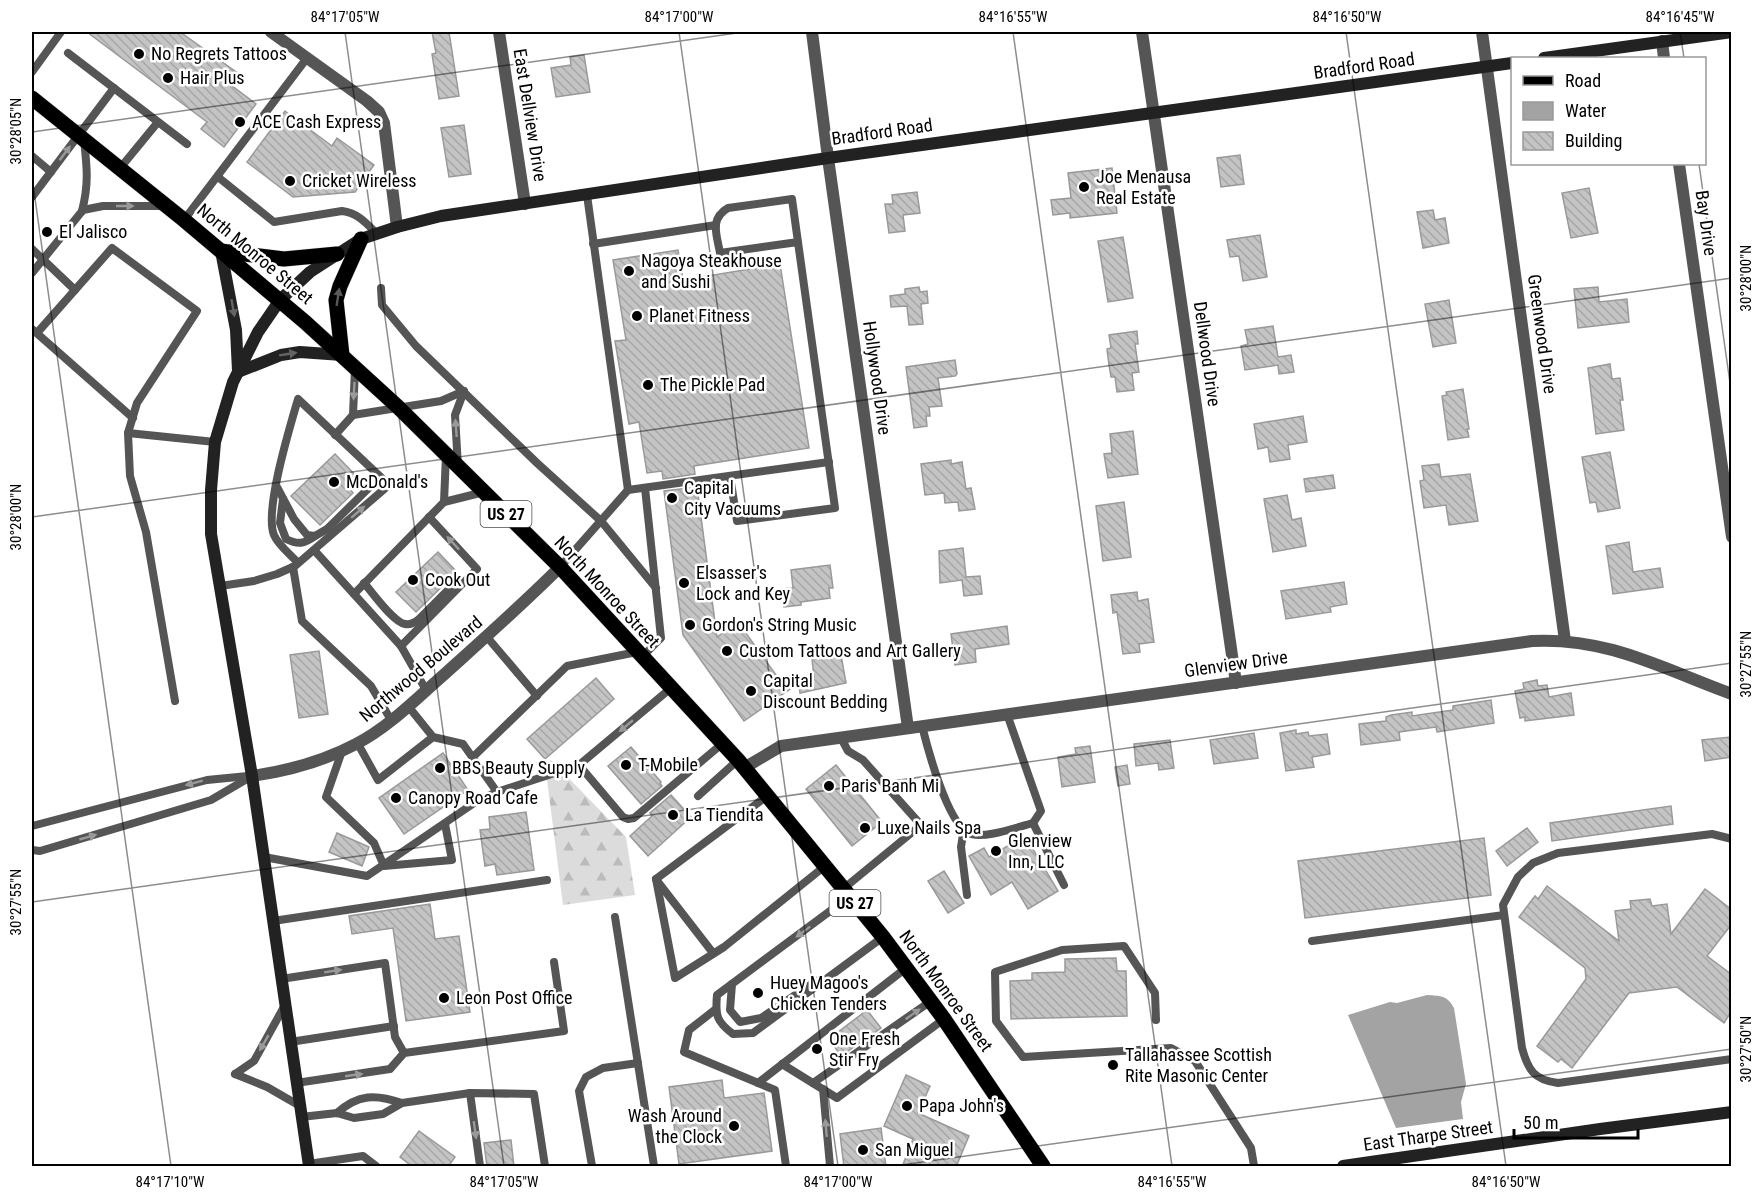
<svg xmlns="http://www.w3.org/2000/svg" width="1763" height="1198" viewBox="0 0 1763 1198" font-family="'Roboto Condensed',sans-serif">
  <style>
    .forest { fill: url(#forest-firs) }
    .water { fill: #a3a3a3 }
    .building { fill: url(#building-back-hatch); stroke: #999; stroke-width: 1.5 }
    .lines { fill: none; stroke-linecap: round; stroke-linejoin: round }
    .primary-casing { stroke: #dbdbdb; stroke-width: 16 }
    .lane { stroke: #555; stroke-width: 8 }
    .street { stroke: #555; stroke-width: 12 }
    .secondary { stroke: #222; stroke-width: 12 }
    .primary { stroke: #000; stroke-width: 15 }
    .oneway { fill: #999 }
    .oneway2 { fill: #595959 }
    .oneway3 { fill: #646464 }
    .ticks { fill: none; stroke: #000; stroke-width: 1.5; stroke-opacity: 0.45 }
    .poi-dot { fill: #000; stroke: #fff; stroke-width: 2 }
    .labels { text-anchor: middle; stroke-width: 5; stroke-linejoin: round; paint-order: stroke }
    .shield { fill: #fff; stroke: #4c4c4c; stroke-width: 1.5 }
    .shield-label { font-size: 16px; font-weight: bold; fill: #000 }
    .poi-label { font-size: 18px; fill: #000; stroke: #fff; text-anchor: start }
    .street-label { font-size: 18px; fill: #000; stroke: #fff }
    .neatline { fill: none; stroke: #000; stroke-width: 2 }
    .ticks-label { font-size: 15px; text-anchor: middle; fill: #000 }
  </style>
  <defs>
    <pattern id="forest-firs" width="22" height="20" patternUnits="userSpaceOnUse" patternTransform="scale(1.5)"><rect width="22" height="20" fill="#dcdcdc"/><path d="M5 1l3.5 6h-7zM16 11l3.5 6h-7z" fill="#bbb"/></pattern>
    <pattern id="building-back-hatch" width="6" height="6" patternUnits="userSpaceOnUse" patternTransform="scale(1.5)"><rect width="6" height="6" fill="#c4c4c4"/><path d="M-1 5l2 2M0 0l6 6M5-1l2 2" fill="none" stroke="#a7a7a7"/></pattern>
  </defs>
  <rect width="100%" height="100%" fill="#fff"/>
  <path class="forest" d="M551 760 626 837 635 895 563 905 545 764Z"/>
  <path class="water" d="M1427 995C1441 996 1447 995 1454 1008L1466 1084 1461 1102 1463 1119 1396 1128 1348 1015 1390 1002 1397 1003Z"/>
  <g class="building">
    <path d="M87 32H180L239 74 231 85 256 104 224 147 201 129 207 122Z"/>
    <path d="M432 32H449L459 96 439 99 432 54 436 53Z"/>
    <path d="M584 55 590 92 556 97 551 68 571 65 570 57Z"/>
    <path d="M285 111 332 146 337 138 374 165 355 192 293 197 247 162Z"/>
    <path d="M464 125 471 174 449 177 441 128Z"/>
    <path d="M1240 155 1244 184 1221 187 1217 158Z"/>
    <path d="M1112 168 1117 213 1070 218V213L1053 215 1051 200 1071 198 1068 173Z"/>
    <path d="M1589 188 1598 233 1571 238 1562 193Z"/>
    <path d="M917 192 920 213 903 215 905 231 889 233 885 204H893L892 195Z"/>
    <path d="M1433 210 1435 220 1445 218 1449 243 1423 248 1417 212Z"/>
    <path d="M1260 235 1267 277 1243 281 1239 256 1230 257 1227 240Z"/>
    <path d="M1123 237 1133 298 1108 302 1098 241Z"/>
    <path d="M678 250 683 280 780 264 809 448 694 466 695 474 663 479 662 471 647 473 639 422 629 424 615 341 626 340 613 260Z"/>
    <path d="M919 287 920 292 927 291 928 303 921 304 923 324 909 325 907 306 891 307 890 296 905 294V289Z"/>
    <path d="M1598 287 1599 302 1627 299 1629 322 1578 328 1574 289Z"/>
    <path d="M1449 300 1456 343 1433 347 1425 304Z"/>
    <path d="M1273 326 1278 357 1291 355 1294 372 1279 374 1278 365 1245 370 1241 346 1248 344 1245 330Z"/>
    <path d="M1137 331 1138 344H1135L1139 372 1132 373 1134 390 1117 392 1115 377H1111L1109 365 1107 349 1111 348 1109 335Z"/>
    <path d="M955 360 957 374 955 376 938 378 942 406 929 407 930 416H926L927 426 914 428 906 367Z"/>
    <path d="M1610 364 1612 379 1620 378 1623 400H1620L1624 430 1596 434 1588 368Z"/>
    <path d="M1463 389 1469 429H1467L1469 437 1448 440 1442 396 1447 395 1446 392Z"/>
    <path d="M1303 416 1307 442 1288 445 1290 459 1270 462 1268 447 1258 449 1254 424Z"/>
    <path d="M1133 431 1138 474 1108 478 1104 454 1112 453 1110 434Z"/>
    <path d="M1610 452 1620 508 1598 512 1596 502 1590 503 1582 457Z"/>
    <path d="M335 454 360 480 350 489 353 493 320 525 291 496Z"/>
    <path d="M951 460V464L962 462 966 489 971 488 975 509 959 511 958 502 945 503 944 493 925 495 921 464Z"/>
    <path d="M1439 464 1441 477 1470 474 1478 521 1449 525 1446 505 1424 508 1420 481 1424 480 1422 466Z"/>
    <path d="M1333 475 1335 488 1306 492 1304 479Z"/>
    <path d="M697 487 717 637 738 622 781 682 814 677 812 659 841 655 846 683 800 693 799 683 744 721 683 635 664 491Z"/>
    <path d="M1287 495 1292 520 1301 518 1306 546 1273 552 1264 499Z"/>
    <path d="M1124 502 1131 557 1103 561 1096 506Z"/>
    <path d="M1629 542 1633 572 1660 568 1663 587 1613 594 1606 546Z"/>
    <path d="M963 548 966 577 980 576 982 594 964 596 962 580 940 583 939 551Z"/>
    <path d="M438 552 457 572 416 612 396 592Z"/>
    <path d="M830 565 833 588H829L830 598 801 602V605L784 607 782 589 793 588 791 570Z"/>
    <path d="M1344 582 1347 604 1330 607 1331 612 1286 619 1281 591Z"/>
    <path d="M1137 592 1138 601 1148 599 1154 642 1139 644 1140 652 1123 654 1117 612 1113 613 1111 595Z"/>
    <path d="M1007 626 1009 644 975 649 976 662 955 665 951 634Z"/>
    <path d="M319 651 328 714 299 718 290 655Z"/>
    <path d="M596 678 614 699 545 759 527 739Z"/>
    <path d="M1537 680 1538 686 1547 685 1549 697 1571 693 1574 715 1525 721V717L1520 718 1515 691 1524 689 1523 683Z"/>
    <path d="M1491 700 1494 723 1437 732 1436 727 1399 732 1400 740 1361 745 1359 724 1386 721V717L1391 715 1412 712V716L1453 710V706Z"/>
    <path d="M1296 730V734L1308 732 1309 736 1327 734 1330 754 1312 757 1314 767 1286 771 1280 733Z"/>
    <path d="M1254 733 1258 758 1214 764 1210 740Z"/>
    <path d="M1731 737V757L1705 761 1702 740Z"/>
    <path d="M1170 740 1174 768 1159 770 1158 763 1136 766 1134 744Z"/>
    <path d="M1090 746 1095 782 1062 787 1058 757 1076 754 1075 748Z"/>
    <path d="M631 747 661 782 660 783 662 786 641 804 608 766Z"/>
    <path d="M443 753 468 790 404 834 379 798Z"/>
    <path d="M836 765 882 822 852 846 806 789Z"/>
    <path d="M1127 765 1130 784 1118 786 1115 767Z"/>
    <path d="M671 795 691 817 648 856 630 836 652 816 650 813Z"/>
    <path d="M1671 806 1673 824 1552 841 1550 823Z"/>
    <path d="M526 812 534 870 497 875 495 864 485 866 480 830 490 829 489 817Z"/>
    <path d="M1527 828 1538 842 1507 866 1496 851Z"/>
    <path d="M337 833 369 847 362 866 329 852Z"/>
    <path d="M1021 838 1026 847 1030 844 1058 891 1028 909 1012 882 991 895 969 856 984 848 989 857Z"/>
    <path d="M1484 838 1491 895 1305 918 1298 861Z"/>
    <path d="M944 871 964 903 948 913 928 881Z"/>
    <path d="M1547 886 1619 941 1615 911 1631 909 1630 901 1650 899 1652 906 1667 904 1671 934 1705 889 1731 909V925L1707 956 1731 974V1012L1724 1023 1677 987 1629 993 1572 1068 1561 1059 1558 1062 1537 1046 1586 979 1585 968 1519 917 1535 896 1538 899Z"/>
    <path d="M430 904 435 939 459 936 470 1012 406 1021 393 928 352 934 349 916Z"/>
    <path d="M1116 958 1117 971H1126L1127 1016 1011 1019 1010 981 1032 980V973L1065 972V959Z"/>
    <path d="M867 1010 881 1028 841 1056 829 1039Z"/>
    <path d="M906 1075 930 1086 918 1113 969 1136 956 1167H902L913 1139 884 1126Z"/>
    <path d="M722 1080 724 1098 764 1093 772 1151 679 1164 669 1087Z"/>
    <path d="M881 1128 886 1167H844L840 1134Z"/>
    <path d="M419 1131 455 1157 448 1167H413L400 1157Z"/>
    <path d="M511 1140 514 1167H487L484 1143Z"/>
  </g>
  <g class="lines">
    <defs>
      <g id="primary">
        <path d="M32 98 184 220 305 322 398 407 560 567 738 760 883 937 944 1019 1043 1166"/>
        <path d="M221 251 284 259 337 254"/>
        <path d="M342 355 336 300 340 286 361 239"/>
      </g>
    </defs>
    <use href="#primary" class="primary-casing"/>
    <g class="lane">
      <path d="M68 53 187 144"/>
      <path d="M32 72 61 32"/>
      <path d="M32 156 51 172"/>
      <path d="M121 167 158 122"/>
      <path d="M218 177 274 222 342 211C358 213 366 223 377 234"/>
      <path d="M587 195 628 490"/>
      <path d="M32 197 114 88"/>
      <path d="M82 211C89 184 87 167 84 140"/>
      <path d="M184 220 307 58"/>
      <path d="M593 244 716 225"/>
      <path d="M32 249 75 290"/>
      <path d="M32 273 83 210 103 206H166"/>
      <path d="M381 288 382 305 416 346 537 463 601 521 656 588"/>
      <path d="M32 329 133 418"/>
      <path d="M37 333 112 248 197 311 137 403 128 433 130 476 146 532 175 701"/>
      <path d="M353 415 355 368"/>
      <path d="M128 433 215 442"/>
      <path d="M335 435 353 415 441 401 464 391"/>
      <path d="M458 467 455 415 464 391"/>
      <path d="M730 476 737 521 835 508C821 405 806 302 792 199L728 208C709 219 717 235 720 253L798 242"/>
      <path d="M276 485 294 519 307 535 315 536 327 529 380 477"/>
      <path d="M283 499 280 523 286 539C298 545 304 544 315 536"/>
      <path d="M444 502 446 455"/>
      <path d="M314 550 401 646 426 690"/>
      <path d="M293 567 302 621 371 686 391 720"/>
      <path d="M560 567 628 490 829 462"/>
      <path d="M364 583C373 593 393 622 405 624 410 625 414 623 418 620L451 587"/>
      <path d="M220 586 254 581 277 574 295 566 389 485 298 399C290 427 264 511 274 535 278 545 291 555 298 563"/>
      <path d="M354 594 444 502 484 492"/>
      <path d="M487 637 537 696"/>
      <path d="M401 646 477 569 429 517"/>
      <path d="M642 657 661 638 645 488"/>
      <path d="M671 688 579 765 623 817 628 819 634 818 723 743"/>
      <path d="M408 706 433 737 463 744 497 792"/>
      <path d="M1007 714 1041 811 1033 823"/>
      <path d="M922 726C928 750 947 821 968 833 982 840 1018 827 1033 823L1064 885"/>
      <path d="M841 738 848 751 863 760 921 825 843 889"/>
      <path d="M358 744 378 780 433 737"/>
      <path d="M342 751 326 797 374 843 384 866 452 860 445 824"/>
      <path d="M473 757 567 666 637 652"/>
      <path d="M698 796 738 760"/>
      <path d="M32 826 207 780 248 776"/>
      <path d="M964 828 961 847 967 895"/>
      <path d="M1732 839 1712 834 1558 853 1533 863 1518 877 1503 905 1522 1048C1528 1070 1534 1080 1558 1083L1732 1059"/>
      <path d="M32 850 40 851 211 800 252 776"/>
      <path d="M264 857 367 876 477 801 497 792 579 765"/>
      <path d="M656 879 675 978 724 947 825 866"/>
      <path d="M656 879 767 796"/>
      <path d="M658 882 713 953"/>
      <path d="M849 897 717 995C715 1016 717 1022 733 1034L753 1033 883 937"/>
      <path d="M615 917 654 1166"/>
      <path d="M273 921 547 880"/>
      <path d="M1312 941 1504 915"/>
      <path d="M281 979 385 963 395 1037 404 1053"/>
      <path d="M732 984 730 1010 740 1022 761 1018 816 981"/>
      <path d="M716 1009 689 1030 684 1052 775 1090 786 1166"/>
      <path d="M1156 1020 1155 993 1124 946 1062 950 995 972 996 1021 1023 1057 1171 1048 1195 1061 1251 1148 1254 1166"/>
      <path d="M290 1042 394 1026"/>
      <path d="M782 1064 837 1098 944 1019"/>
      <path d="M235 1074 254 1061 285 1005"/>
      <path d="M235 1074 267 1087 300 1106"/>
      <path d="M296 1083 390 1069 404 1053 564 1031 554 962"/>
      <path d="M758 1083 906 968"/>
      <path d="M813 1083 931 1001"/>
      <path d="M823 1089 830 1166"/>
      <path d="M470 1093 480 1166"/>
      <path d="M337 1113C358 1094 376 1094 402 1103"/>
      <path d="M301 1117 337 1113 354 1118 383 1114 402 1103 470 1093 534 1094 545 1166"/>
      <path d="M308 1164 363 1156 376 1166"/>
      <path d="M592 1166 579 1091 586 1077 603 1068 638 1063"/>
    </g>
    <g class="street">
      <path d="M271 32 367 101 379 112 384 123 397 227"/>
      <path d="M499 32 525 204"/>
      <path d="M812 32 828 158 908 728"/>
      <path d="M1142 32 1236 683"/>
      <path d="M1482 32 1565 641"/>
      <path d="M1662 41 1664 58"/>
      <path d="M1679 164 1732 537"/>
      <path d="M744 768 781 746 1532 641C1608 637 1663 669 1732 694"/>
      <path d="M252 776C287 771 324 761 356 744 387 728 413 702 439 679 480 642 521 606 560 567"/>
    </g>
    <g class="secondary">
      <path d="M1544 58 1732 32"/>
      <path d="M221 251 236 330 238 371"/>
      <path d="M238 372 281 355 300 352 342 355"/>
      <path d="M309 1166 252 776 211 534V490L215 442 233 382 258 332 280 300 310 272 361 239 397 227 441 216 828 158 1512 63"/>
      <path d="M1343 1166 1600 1129 1732 1112"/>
    </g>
    <use href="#primary" class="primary"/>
  </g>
  <defs><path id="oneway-solid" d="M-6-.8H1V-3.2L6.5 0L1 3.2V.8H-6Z" transform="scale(1.5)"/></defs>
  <g class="oneway">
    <use href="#oneway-solid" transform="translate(65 153) rotate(-53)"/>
    <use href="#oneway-solid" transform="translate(125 206)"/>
    <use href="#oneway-solid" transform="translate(354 391) rotate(93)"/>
    <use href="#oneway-solid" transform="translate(456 428) rotate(-94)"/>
    <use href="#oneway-solid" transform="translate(358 512) rotate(-41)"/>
    <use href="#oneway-solid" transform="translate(453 543) rotate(-133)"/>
    <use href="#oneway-solid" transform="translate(626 726) rotate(140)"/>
    <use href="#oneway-solid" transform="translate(194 783) rotate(165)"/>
    <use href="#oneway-solid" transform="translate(88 837) rotate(-16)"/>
    <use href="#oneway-solid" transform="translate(803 932) rotate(143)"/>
    <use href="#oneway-solid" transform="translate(333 971) rotate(-9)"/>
    <use href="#oneway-solid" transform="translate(913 1014) rotate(-35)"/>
    <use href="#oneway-solid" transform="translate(264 1043) rotate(120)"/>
    <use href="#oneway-solid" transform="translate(354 1075) rotate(-8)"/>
    <use href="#oneway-solid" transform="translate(826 1128) rotate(-95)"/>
    <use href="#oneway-solid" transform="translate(475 1130) rotate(82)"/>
  </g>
  <use class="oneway2" href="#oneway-solid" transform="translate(338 297) rotate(-81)"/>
  <g class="oneway3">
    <use href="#oneway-solid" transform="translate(233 308) rotate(80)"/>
    <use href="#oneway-solid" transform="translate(288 354) rotate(-9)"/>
  </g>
  <path class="ticks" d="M345 32 504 1166M679 32 838 1166M1013 32 1172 1166M1346 32 1506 1166M1680 32 1684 58M32 132 744 32M1699 164 1732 397M32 177 171 1166M32 517 1732 278M32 902 1732 663M894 1166 1732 1049"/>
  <g class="poi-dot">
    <circle cx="139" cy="54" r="6"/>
    <circle cx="168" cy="78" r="6"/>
    <circle cx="240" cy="122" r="6"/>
    <circle cx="290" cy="181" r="6"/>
    <circle cx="1084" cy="187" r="6"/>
    <circle cx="47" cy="232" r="6"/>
    <circle cx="629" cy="271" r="6"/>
    <circle cx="637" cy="316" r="6"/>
    <circle cx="648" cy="385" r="6"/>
    <circle cx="334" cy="482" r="6"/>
    <circle cx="672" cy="498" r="6"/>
    <circle cx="413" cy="580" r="6"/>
    <circle cx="684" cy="583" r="6"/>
    <circle cx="690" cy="625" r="6"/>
    <circle cx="727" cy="651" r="6"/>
    <circle cx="751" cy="691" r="6"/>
    <circle cx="626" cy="765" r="6"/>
    <circle cx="440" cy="768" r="6"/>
    <circle cx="829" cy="786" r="6"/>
    <circle cx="396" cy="798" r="6"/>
    <circle cx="673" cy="815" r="6"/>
    <circle cx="865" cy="828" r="6"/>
    <circle cx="996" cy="851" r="6"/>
    <circle cx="758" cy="993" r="6"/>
    <circle cx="444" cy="998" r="6"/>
    <circle cx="817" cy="1049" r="6"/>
    <circle cx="1113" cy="1065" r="6"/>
    <circle cx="907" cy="1106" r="6"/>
    <circle cx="734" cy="1126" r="6"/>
    <circle cx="863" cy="1150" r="6"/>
  </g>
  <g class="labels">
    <g class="shield">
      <rect x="480.5" y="501" width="51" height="26" rx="4.5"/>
      <rect x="829.5" y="890" width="51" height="26" rx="4.5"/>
    </g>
    <g class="shield-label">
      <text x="506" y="520">US 27</text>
      <text x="855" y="909">US 27</text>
    </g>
    <g class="poi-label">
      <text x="151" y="60">No Regrets Tattoos</text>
      <text x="180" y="84">Hair Plus</text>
      <text x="252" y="128">ACE Cash Express</text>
      <text x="1096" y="183">Joe Menausa<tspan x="1096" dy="21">Real Estate</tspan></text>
      <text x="302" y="187">Cricket Wireless</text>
      <text x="59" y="238">El Jalisco</text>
      <text x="641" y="267">Nagoya Steakhouse<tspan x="641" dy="21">and Sushi</tspan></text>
      <text x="649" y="322">Planet Fitness</text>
      <text x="660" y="391">The Pickle Pad</text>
      <text x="346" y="488">McDonald's</text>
      <text x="684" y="494">Capital<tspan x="684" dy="21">City Vacuums</tspan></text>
      <text x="696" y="579">Elsasser's<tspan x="696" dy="21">Lock and Key</tspan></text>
      <text x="425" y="586">Cook Out</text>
      <text x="702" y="631">Gordon's String Music</text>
      <text x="739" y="657">Custom Tattoos and Art Gallery</text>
      <text x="763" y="687">Capital<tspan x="763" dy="21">Discount Bedding</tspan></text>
      <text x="638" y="771">T-Mobile</text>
      <text x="452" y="774">BBS Beauty Supply</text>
      <text x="841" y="792">Paris Banh Mi</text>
      <text x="408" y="804">Canopy Road Cafe</text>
      <text x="685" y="821">La Tiendita</text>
      <text x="877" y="834">Luxe Nails Spa</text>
      <text x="1008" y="847">Glenview<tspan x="1008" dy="21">Inn, LLC</tspan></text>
      <text x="770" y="989">Huey Magoo's<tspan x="770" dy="21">Chicken Tenders</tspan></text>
      <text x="456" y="1004">Leon Post Office</text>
      <text x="829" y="1045">One Fresh<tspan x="829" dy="21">Stir Fry</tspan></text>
      <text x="1125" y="1061">Tallahassee Scottish<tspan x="1125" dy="21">Rite Masonic Center</tspan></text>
      <text x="919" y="1112">Papa John's</text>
      <text x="722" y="1122" text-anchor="end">Wash Around<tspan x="722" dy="21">the Clock</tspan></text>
      <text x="875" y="1156">San Miguel</text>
    </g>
    <g class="street-label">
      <text transform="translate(1364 66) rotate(-8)" y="6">Bradford Road</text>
      <text transform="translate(530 115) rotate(81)" y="6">East Dellview Drive</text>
      <text transform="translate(882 132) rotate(-8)" y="6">Bradford Road</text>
      <text transform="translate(1706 223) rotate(82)" y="6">Bay Drive</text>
      <text transform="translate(255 254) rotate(40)" y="6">North Monroe Street</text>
      <text transform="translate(1542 334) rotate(82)" y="6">Greenwood Drive</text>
      <text transform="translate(1207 354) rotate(82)" y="6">Dellwood Drive</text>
      <text transform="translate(877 378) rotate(82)" y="6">Hollywood Drive</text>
      <text transform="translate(607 592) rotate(47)" y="6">North Monroe Street</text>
      <text transform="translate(1236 664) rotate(-8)" y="6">Glenview Drive</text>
      <text transform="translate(421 669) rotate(-40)" y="6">Northwood Boulevard</text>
      <text transform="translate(946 991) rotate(54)" y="6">North Monroe Street</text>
      <text transform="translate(1428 1136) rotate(-8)" y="6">East Tharpe Street</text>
    </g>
  </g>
  <rect width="1763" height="1198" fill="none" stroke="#ffffff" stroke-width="66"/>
  <rect x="1511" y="57" width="195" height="108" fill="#ffffff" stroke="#999999" stroke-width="1.5"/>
  <rect x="1523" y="76" width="30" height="9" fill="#000000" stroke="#999999" stroke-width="1.5"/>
  <text x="1565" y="87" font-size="18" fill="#000000">Road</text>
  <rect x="1523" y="102" width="30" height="18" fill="#a3a3a3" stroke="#999999" stroke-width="1.5"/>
  <text x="1565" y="117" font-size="18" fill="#000000">Water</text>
  <rect x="1523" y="132" width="30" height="18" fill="url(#building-back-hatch)" stroke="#999999" stroke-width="1.5"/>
  <text x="1565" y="147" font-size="18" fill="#000000">Building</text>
  <path d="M1514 1129v9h124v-9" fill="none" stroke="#000000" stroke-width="3"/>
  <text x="1523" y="1129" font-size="18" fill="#000000" stroke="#ffffff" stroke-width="4.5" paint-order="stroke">50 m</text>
  <rect x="33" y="33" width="1697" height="1132" class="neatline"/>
  <g class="ticks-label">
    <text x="345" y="22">84°17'05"W</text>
    <text x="679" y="22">84°17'00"W</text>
    <text x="1013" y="22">84°16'55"W</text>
    <text x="1347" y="22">84°16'50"W</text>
    <text x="1680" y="22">84°16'45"W</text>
    <text transform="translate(16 131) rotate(-90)" y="5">30°28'05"N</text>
    <text transform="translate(1746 278) rotate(-90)" y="5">30°28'00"N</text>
    <text transform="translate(16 517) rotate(-90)" y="5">30°28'00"N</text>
    <text transform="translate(1746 664) rotate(-90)" y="5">30°27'55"N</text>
    <text transform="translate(16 902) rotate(-90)" y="5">30°27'55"N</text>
    <text transform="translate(1746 1049) rotate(-90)" y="5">30°27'50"N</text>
    <text x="170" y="1187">84°17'10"W</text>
    <text x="504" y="1187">84°17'05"W</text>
    <text x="838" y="1187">84°17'00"W</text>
    <text x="1172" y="1187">84°16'55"W</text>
    <text x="1506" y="1187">84°16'50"W</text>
  </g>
</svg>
